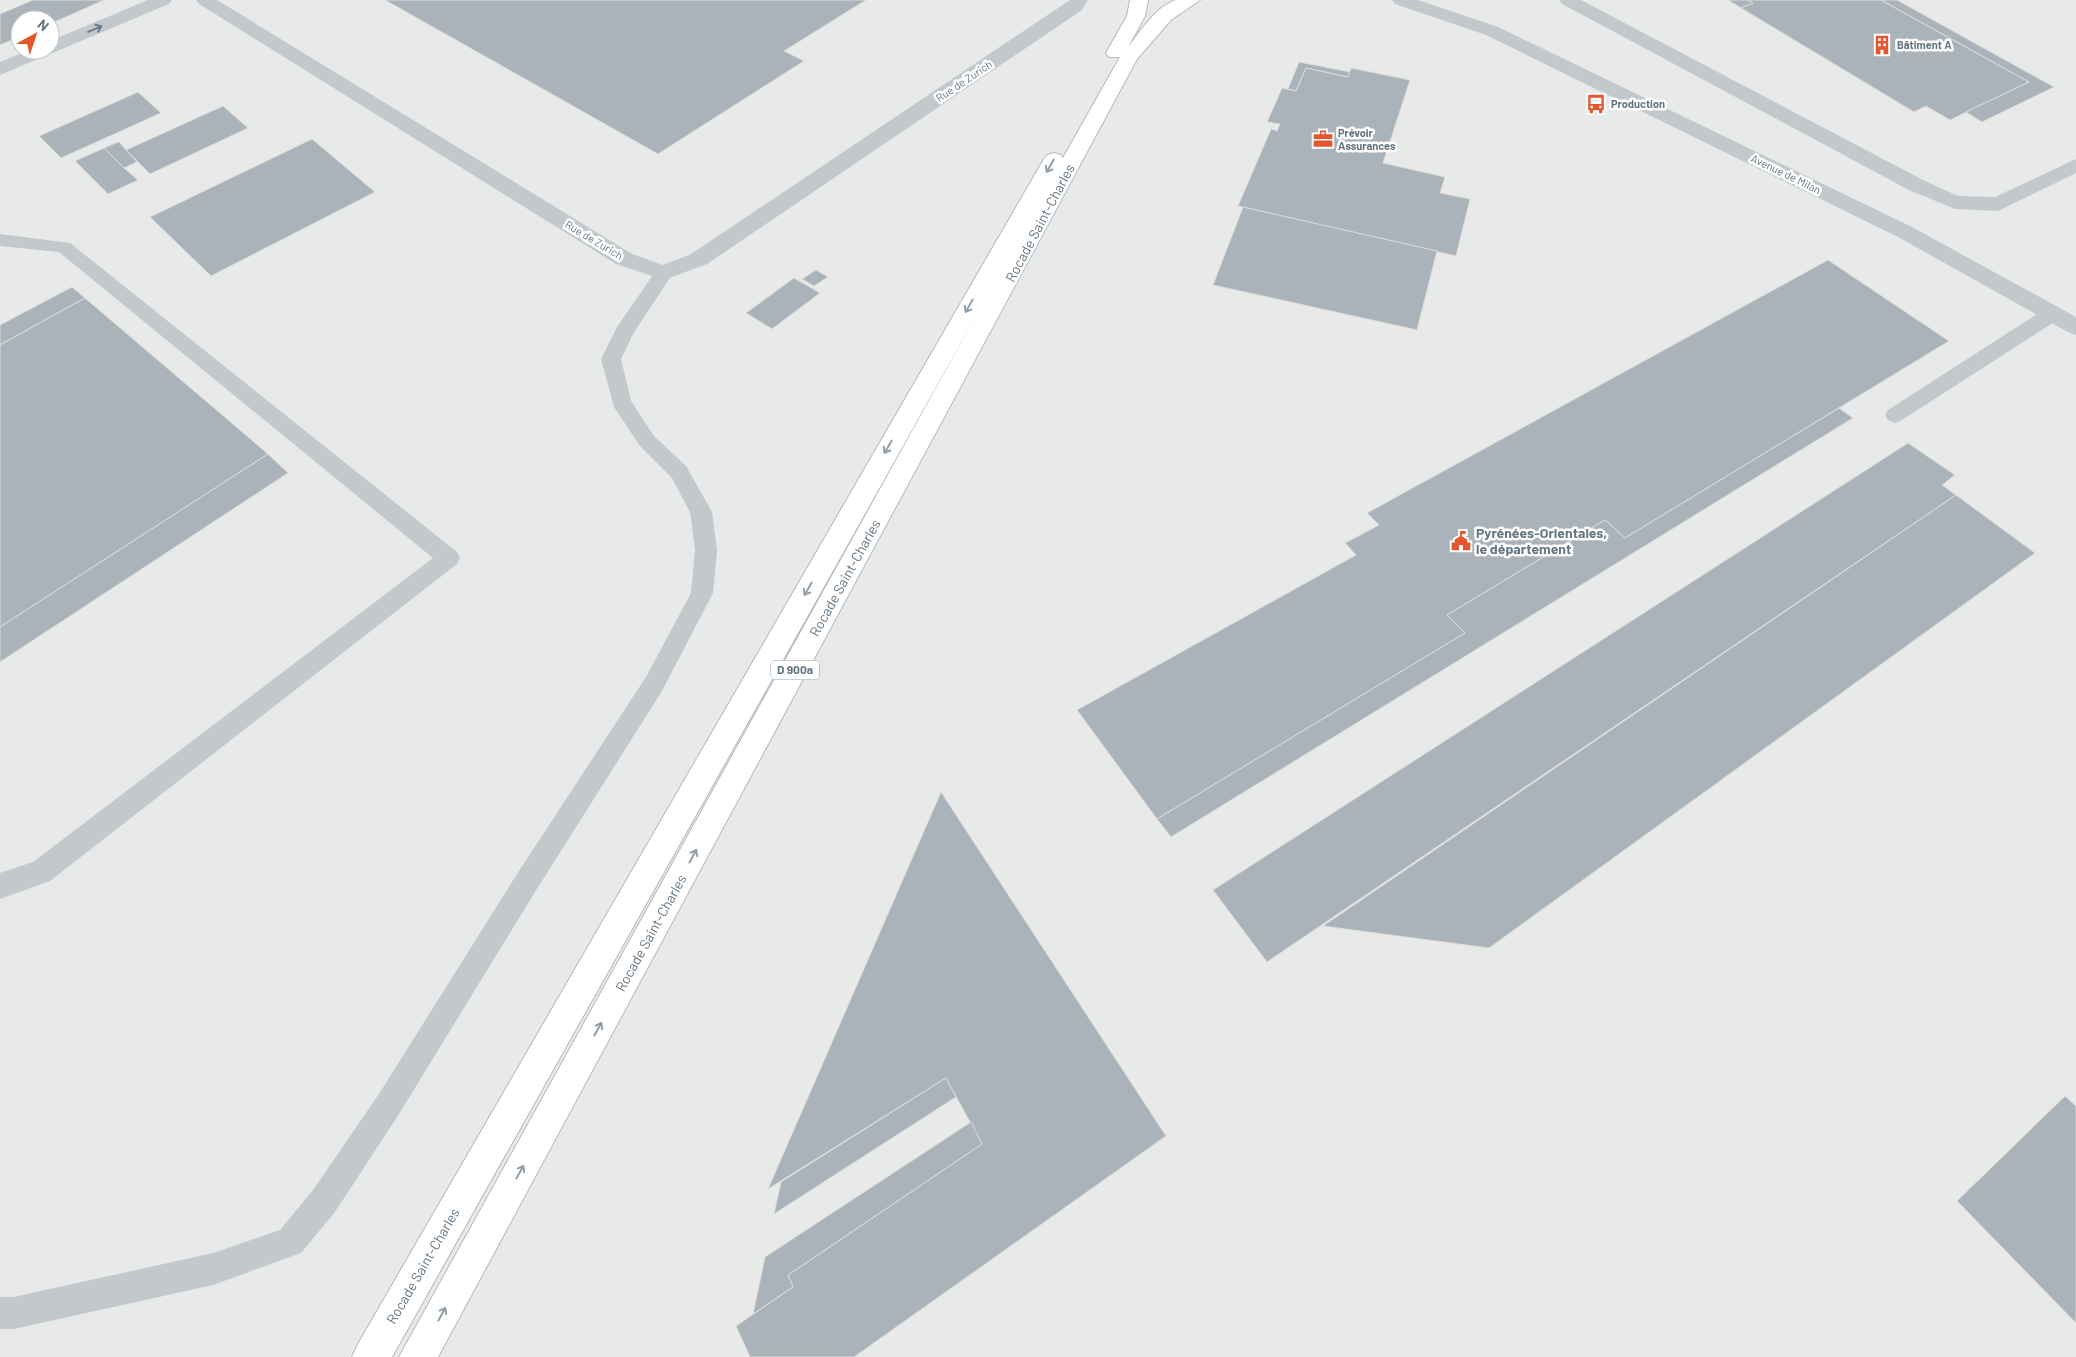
<svg xmlns="http://www.w3.org/2000/svg" width="2076" height="1357" viewBox="0 0 2076 1357" font-family="Barlow,sans-serif">
  <style>
    .built { fill: #e8e9e9; fill-rule: evenodd }
    .building { fill: #aab3b9; stroke: #dcdcda }
    .lines { fill: none; stroke-linecap: round; stroke-linejoin: round }
    .primary-casing { stroke: #b5babe; stroke-width: 2 }
    .lane { fill: #c3c8cc; fill-rule: evenodd }
    .street { fill: #c3c8cc; fill-rule: evenodd }
    .primary { fill: #fff; fill-rule: evenodd }
    .oneway { stroke: #6a7a87 }
    .oneway2 { stroke: #939fa8 }
    .labels { text-anchor: middle; stroke-width: 5; stroke-linejoin: round; paint-order: stroke }
    .far-poi-label { font-size: 11px; font-weight: bold; fill: #657683; stroke: #fff; text-anchor: start }
    .far-street-label { font-size: 11px; fill: #657683; stroke: #fff }
    .shield { fill: #fff; stroke: #939fa8; stroke-width: 1 }
    .shield-label { font-size: 12px; font-weight: bold; fill: #657683 }
    .street-label { font-size: 14px; fill: #657683; stroke: #fff }
    .poi-label { font-size: 14px; font-weight: bold; fill: #657683; stroke: #fff; text-anchor: start }
  </style>
  <rect width="100%" height="100%" fill="#fafaf8"/>
  <path class="built" d="M0 0H2076V1357H0ZM20 20H50V50H20Z"/>
  <g class="building">
    <path d="M33 0H104L50 24V20H20V37L0 45V14Z"/>
    <path d="M385 0H866L784 51 804 61 658 154Z"/>
    <path d="M1728 0H1748L1753 3 1741 8Z"/>
    <path d="M1748 0H1881L2029 82 1950 120 1926 106 1914 112 1741 8 1753 3Z"/>
    <path d="M1881 0H1897L2054 87 1982 122 1966 112 2029 82Z"/>
    <path d="M1299 62 1350 72 1348 77 1306 68 1296 91 1288 89Z"/>
    <path d="M1306 68 1348 77 1351 68 1410 80 1383 163 1445 177 1440 193 1470 199 1456 256 1238 206 1271 129 1277 131 1280 124 1267 122 1282 88 1296 91Z"/>
    <path d="M138 92 161 113 61 158 39 136Z"/>
    <path d="M223 106 248 128 150 174 126 150Z"/>
    <path d="M312 139 375 192 211 276 150 217Z"/>
    <path d="M118 142H119L137 162 124 168 104 148Z"/>
    <path d="M104 148 124 168 138 180 108 194 75 161Z"/>
    <path d="M1243 207 1437 251 1417 330 1213 285Z"/>
    <path d="M1828 260 1949 341 1625 538 1605 520 1447 615 1465 633 1157 819 1077 710 1356 555 1345 543 1379 525 1367 513Z"/>
    <path d="M816 270 828 277 814 286 802 279Z"/>
    <path d="M794 278 820 293 772 329 746 313Z"/>
    <path d="M72 287 85 298 0 345V325Z"/>
    <path d="M85 298 268 454 0 627V345Z"/>
    <path d="M1839 408 1853 418 1171 837 1157 819 1465 633 1447 615 1605 520 1625 538Z"/>
    <path d="M1908 443 1955 475 1942 485 1956 495 1267 962 1213 890Z"/>
    <path d="M268 454 288 473 0 662V627Z"/>
    <path d="M1956 495 2035 553 1489 948 1323 926Z"/>
    <path d="M941 792 1166 1136 854 1357H750L736 1326 793 1287 788 1275 982 1144 946 1078 768 1189Z"/>
    <path d="M946 1078 956 1097 774 1214 781 1182Z"/>
    <path d="M2065 1096 2076 1106V1323L1957 1201Z"/>
    <path d="M971 1122 982 1144 788 1275 793 1287 753 1314 765 1257Z"/>
  </g>
  <g class="lines">
    <defs>
      <path id="primary" d="M1130 0H1148L1145 16 1128 47C1140 32 1156 6 1176 0 1183 0 1193 0 1200 0L1171 20 1137 59 438 1357H399L982 305 392 1357H352L358 1344 1044 159 1047 155 1054 153 1061 155 1063 158 1120 57H1109L1106 53 1127 16Z"/>
    </defs>
    <use href="#primary" class="primary-casing"/>
    <g class="lane">
      <path d="M0 234 70 243 457 552 460 558 457 564 50 881 0 899V873L33 862 433 558 59 252 0 246Z"/>
      <path d="M664 267 671 269 673 273 633 334 621 359 631 401 654 436 686 466 712 512 717 550 713 593 662 691 535 892 399 1114 335 1212 301 1253 213 1285 14 1329H0V1297H14L213 1253 280 1230 313 1190 379 1094 517 874 646 677 691 593 695 550 690 512 672 478 640 446 614 407 601 359 617 327 657 269Z"/>
      <path d="M2052 307 2059 309 2062 314 2059 319 1902 420 1895 423 1888 420 1885 415 1888 410 2045 309Z"/>
    </g>
    <g class="street">
      <path d="M148 0H172L169 4 0 75V62L29 50H50V41Z"/>
      <path d="M196 0H217L632 254 663 265 691 254 1070 0H1088L1082 10 707 264 664 280 616 264 199 4Z"/>
      <path d="M1392 0H1418L1498 27 1912 227 2076 317V335L2068 332 1898 237 1486 35 1395 4Z"/>
      <path d="M1559 0H1581L1923 180 1958 196 1995 197 2076 159V173L1998 211 1955 209 1909 190 1562 4Z"/>
    </g>
    <use href="#primary" class="primary"/>
  </g>
  <defs><path id="oneway-shaft" d="M-6 0H5M1.5-3L5.5 0L1.5 3" fill="none" stroke-width="1.6" stroke-linecap="round" stroke-linejoin="round" transform="scale(1.25)"/></defs>
  <use class="oneway" href="#oneway-shaft" transform="translate(95 29) rotate(-23)"/>
  <g class="oneway2">
    <use href="#oneway-shaft" transform="translate(1050 166) rotate(120)"/>
    <use href="#oneway-shaft" transform="translate(969 306) rotate(120)"/>
    <use href="#oneway-shaft" transform="translate(888 447) rotate(120)"/>
    <use href="#oneway-shaft" transform="translate(808 589) rotate(120)"/>
    <use href="#oneway-shaft" transform="translate(693 856) rotate(-61)"/>
    <use href="#oneway-shaft" transform="translate(598 1029) rotate(-61)"/>
    <use href="#oneway-shaft" transform="translate(520 1172) rotate(-61)"/>
    <use href="#oneway-shaft" transform="translate(442 1314) rotate(-61)"/>
  </g>
  <defs>
    <symbol id="building-bare" viewBox="-9 -9 18 18"><path d="M-4-6H4V6H1V3H-1V6H-4ZM-2.5-4.3h1.7v1.8h-1.7ZM.8-4.3h1.7v1.8H.8ZM-2.5-1h1.7V.8h-1.7ZM.8-1h1.7V.8H.8Z" fill="#e4572e" stroke="#fff" stroke-width="2.5" paint-order="stroke"/></symbol>
    <symbol id="bus-bare" viewBox="-9 -9 18 18"><path d="M-5-6H5V4H4V6H2V4H-2V6H-4V4H-5ZM-3.5-4V0h7V-4ZM-3.5 1.2v1.5H-2V1.2ZM2 1.2v1.5H3.5V1.2Z" fill="#e4572e" stroke="#fff" stroke-width="2.5" paint-order="stroke"/></symbol>
    <symbol id="office-bare" viewBox="-9 -9 18 18"><path d="M-6-3h4V-5.5h4V-3h4V5H-6ZM-1-4.5V-3h2v-1.5ZM-6 0V1H6V0Z" fill="#e4572e" stroke="#fff" stroke-width="2.5" paint-order="stroke"/></symbol>
    <symbol id="civic-bare" viewBox="-9 -9 18 18"><path d="M-.6-6.5H3V-4.5H.6V-3L4-1V1h2V6H-6V1h2V-1L-.6-3ZM-1.2 2.5V6h2.4V2.5Z" fill="#e4572e" stroke="#fff" stroke-width="2.5" paint-order="stroke"/></symbol>
  </defs>
  <g fill-rule="evenodd">
    <use href="#building-bare" x="1868" y="31" width="28" height="28"/>
    <use href="#bus-bare" x="1582" y="90" width="28" height="28"/>
    <use href="#office-bare" x="1309" y="125" width="28" height="28"/>
    <use href="#civic-bare" x="1447" y="527" width="28" height="28"/>
  </g>
  <g class="labels">
    <g class="far-poi-label">
      <text x="1897" y="49">Bâtiment A</text>
      <text x="1611" y="108">Production</text>
      <text x="1338" y="137">Prévoir<tspan x="1338" dy="13">Assurances</tspan></text>
    </g>
    <g class="far-street-label">
      <text transform="translate(964 81) rotate(-34)" y="4">Rue de Zurich</text>
      <text transform="translate(1786 174) rotate(26)" y="4">Avenue de Milan</text>
      <text transform="translate(594 240) rotate(31)" y="4">Rue de Zurich</text>
    </g>
    <rect class="shield" x="771" y="660.5" width="48" height="19" rx="4"/>
    <g class="shield-label">
      <text x="795" y="674">D 900a</text>
    </g>
    <g class="street-label">
      <text transform="translate(1040 223) rotate(-62)" y="5">Rocade Saint-Charles</text>
      <text transform="translate(845 578) rotate(-61)" y="5">Rocade Saint-Charles</text>
      <text transform="translate(651 933) rotate(-61)" y="5">Rocade Saint-Charles</text>
      <text transform="translate(423 1266) rotate(-60)" y="5">Rocade Saint-Charles</text>
    </g>
    <g class="poi-label">
      <text x="1476" y="538">Pyrénées-Orientales,<tspan x="1476" dy="16">le département</tspan></text>
    </g>
  </g>
  <g transform="translate(35 35) rotate(40)"><circle r="24" fill="#ffffff" stroke="#c1c8cd"/>
  <path d="M0-4L9 19L0 12L-9 19Z" fill="#e4572e"/>
  <text y="-8" font-size="14" font-weight="bold" text-anchor="middle" fill="#657683">N</text>
  </g>
</svg>
